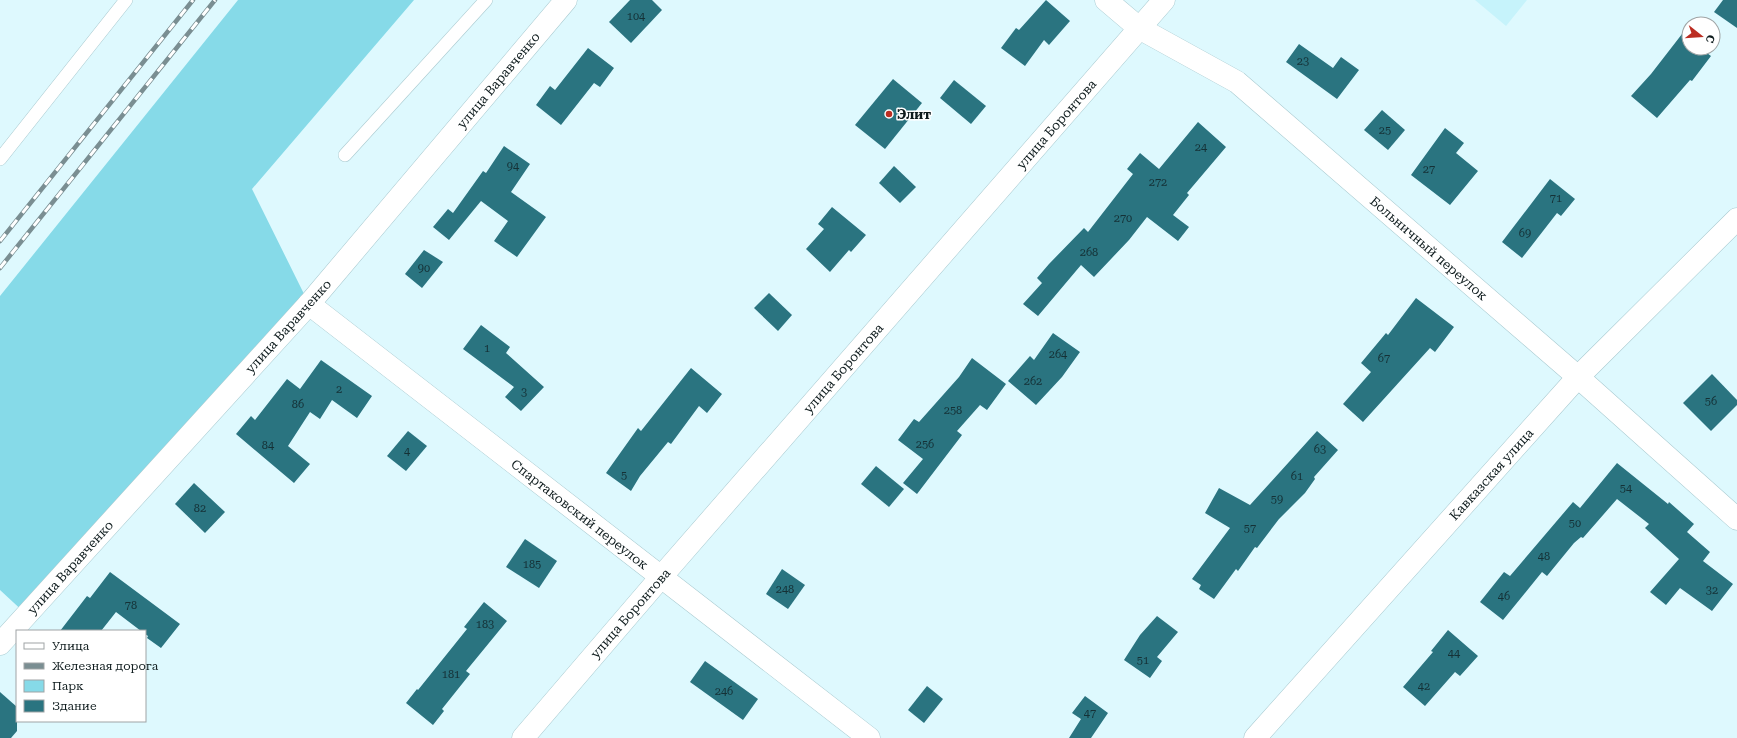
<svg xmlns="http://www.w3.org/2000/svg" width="1737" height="738" viewBox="0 0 1737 738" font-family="'Roboto Serif',serif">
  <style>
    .built { fill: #c6f3fb }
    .green { fill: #86dae8 }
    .building { fill: #2a7480 }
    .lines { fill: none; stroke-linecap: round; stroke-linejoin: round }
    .service-casing { stroke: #a9cad0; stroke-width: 14 }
    .minor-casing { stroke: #a9cad0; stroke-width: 23 }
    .tertiary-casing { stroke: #a9cad0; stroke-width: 23 }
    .service { stroke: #fff; stroke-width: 13 }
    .minor { stroke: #fff; stroke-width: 22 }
    .tertiary { stroke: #fff; stroke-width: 22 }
    .rail-casing { stroke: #7a8e92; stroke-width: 4.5 }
    .rail { stroke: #fff; stroke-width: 3; stroke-dasharray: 9; stroke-linecap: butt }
    .poi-dot { fill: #bb2d22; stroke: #fff; stroke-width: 1.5 }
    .labels { text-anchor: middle; stroke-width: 3; stroke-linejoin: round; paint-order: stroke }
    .number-label { font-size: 11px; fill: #153136 }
    .street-label { font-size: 13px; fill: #0e1b1d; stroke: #fff }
    .poi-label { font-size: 13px; font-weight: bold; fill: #0e1b1d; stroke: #fff; text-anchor: start }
  </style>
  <rect width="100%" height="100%" fill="#def9fe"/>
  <path class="built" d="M1475 0H1527L1506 26Z"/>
  <path class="green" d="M238 0H414L252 189 309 304 27 615 0 590V296Z"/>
  <g class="building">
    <path d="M630 0H652L662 10 631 43 609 22Z"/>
    <path d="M1046 0 1070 21 1049 45 1044 40 1025 66 1001 48 1016 28 1019 30Z"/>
    <path d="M1723 0H1737V28L1714 12Z"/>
    <path d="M1682 34 1689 40V48H1700L1711 56 1692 81 1690 80 1657 118 1631 96 1651 74Z"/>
    <path d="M1299 44 1333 68 1341 57 1359 70 1337 99 1286 62Z"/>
    <path d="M588 48 614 68 600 87 594 83 561 125 536 105 550 86 555 90Z"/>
    <path d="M893 79 922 103 885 149 855 125Z"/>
    <path d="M954 80 986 106 971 124 940 98Z"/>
    <path d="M1382 110 1405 130 1388 150 1364 130Z"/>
    <path d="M1198 122 1226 147 1187 193 1189 195 1173 215 1189 227 1178 241 1147 217 1129 240 1094 277 1081 265 1038 316 1023 304 1042 283 1037 278 1049 264 1084 228 1088 232 1133 174 1127 169 1140 153 1159 169Z"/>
    <path d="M1445 128 1464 143 1456 153 1478 171 1450 205 1411 175Z"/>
    <path d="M504 146 530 164 511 192 546 217 517 257 494 241 508 221 481 201 449 240 433 227 448 209 453 213 483 171 486 173Z"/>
    <path d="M894 166 916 187 900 203 879 183Z"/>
    <path d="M1550 179 1575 199 1561 216 1557 213 1522 258 1502 242Z"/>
    <path d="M832 207 866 235 851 252 849 250 830 272 806 249 824 229 818 224Z"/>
    <path d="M424 250 443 262 422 288 405 274Z"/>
    <path d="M769 293 792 315 778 331 754 308Z"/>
    <path d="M1416 298 1454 327 1435 352 1430 348 1363 422 1343 404 1371 372 1361 363 1386 333 1388 335Z"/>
    <path d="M481 325 510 347 506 353 544 387 521 411 505 397 514 387 463 349Z"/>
    <path d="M1053 333 1080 352 1062 377 1036 405 1008 381 1030 356 1034 360Z"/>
    <path d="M972 358 1006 384 987 410 980 405 957 431 962 435 917 494 903 483 923 459 898 440 914 419 919 422 959 377Z"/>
    <path d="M321 360 372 396 357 418 332 400 320 419 310 412 288 446 310 464 294 483 236 434 251 416 255 420 287 379 300 389Z"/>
    <path d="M691 368 722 394 707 413 699 406 671 444 668 442 640 476 631 491 606 473 638 428 641 431Z"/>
    <path d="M1712 374 1737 400V405L1711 431 1683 403Z"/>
    <path d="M408 431 427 446 406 471 387 456Z"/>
    <path d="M1317 431 1338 450 1314 477 1315 479 1305 493 1279 519 1257 548 1255 547 1238 571 1236 569 1214 599 1199 589 1201 585 1192 579 1230 528 1205 513 1219 488 1250 505Z"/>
    <path d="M1617 463 1668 504 1669 502 1694 524 1687 532 1710 552 1703 561 1733 584 1712 611 1680 588 1666 605 1650 592 1679 559 1645 528 1649 524 1617 499 1583 538 1581 537 1574 543 1547 576 1542 572 1503 620 1480 602 1504 572 1510 576 1573 502 1580 508Z"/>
    <path d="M876 466 904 489 889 507 861 484Z"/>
    <path d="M194 483 225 512 205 533 175 504Z"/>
    <path d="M525 539 557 561 539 588 506 567Z"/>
    <path d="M782 569 805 585 788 609 766 594Z"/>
    <path d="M110 572 180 624 161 648 147 638 148 636 145 634V631H141L116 612 101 631H60L87 596 90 598Z"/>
    <path d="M484 602 507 621 466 671 470 674 442 709 444 711 433 725 406 703 417 689 418 690 467 629 464 627Z"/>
    <path d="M1157 616 1178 632 1157 657 1162 661 1150 678 1124 660 1140 635Z"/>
    <path d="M1448 630 1478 656 1460 676 1455 672 1425 706 1403 687 1433 652 1431 651Z"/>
    <path d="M705 661 758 699 743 720 690 682Z"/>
    <path d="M927 686 943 699 924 723 908 710Z"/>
    <path d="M0 692 17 707V731L11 738H0Z"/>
    <path d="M1085 696 1108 713 1091 738H1069L1081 719 1072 713Z"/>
  </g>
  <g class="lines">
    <defs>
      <g id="service">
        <path d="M345 155 486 0"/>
        <path d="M0 159 126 0"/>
      </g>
      <g id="minor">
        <path d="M1106 0 1139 28 1237 82 1578 377 1737 519"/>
        <path d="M309 304 869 738"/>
        <path d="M0 644 309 304 566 0"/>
        <path d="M523 738 661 577 1164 0"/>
      </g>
      <path id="tertiary" d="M1255 738 1578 377 1737 219"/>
    </defs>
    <use href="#service" class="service-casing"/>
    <use href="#minor" class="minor-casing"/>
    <use href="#tertiary" class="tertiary-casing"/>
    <use href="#service" class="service"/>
    <use href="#minor" class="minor"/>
    <use href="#tertiary" class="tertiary"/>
    <defs>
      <g id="rail">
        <path d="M0 241 193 0"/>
        <path d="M0 268 215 0"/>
      </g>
    </defs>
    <use href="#rail" class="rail-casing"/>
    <use href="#rail" class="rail"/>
  </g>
  <circle class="poi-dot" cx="889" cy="114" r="4"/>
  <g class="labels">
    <g class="number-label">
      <text x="636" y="20">104</text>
      <text x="1303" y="65">23</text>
      <text x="1385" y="134">25</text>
      <text x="1201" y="151">24</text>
      <text x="513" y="170">94</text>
      <text x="1429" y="173">27</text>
      <text x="1158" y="186">272</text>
      <text x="1556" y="202">71</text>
      <text x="1123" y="222">270</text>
      <text x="1525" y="237">69</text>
      <text x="1089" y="256">268</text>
      <text x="424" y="272">90</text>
      <text x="487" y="352">1</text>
      <text x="1058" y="358">264</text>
      <text x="1384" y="362">67</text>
      <text x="1033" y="385">262</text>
      <text x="339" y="393">2</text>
      <text x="524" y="396">3</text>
      <text x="1711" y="405">56</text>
      <text x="298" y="408">86</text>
      <text x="953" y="414">258</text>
      <text x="925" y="448">256</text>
      <text x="268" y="449">84</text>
      <text x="1320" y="453">63</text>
      <text x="407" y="455">4</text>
      <text x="624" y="479">5</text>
      <text x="1297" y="480">61</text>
      <text x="1626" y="492">54</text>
      <text x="1277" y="503">59</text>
      <text x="200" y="512">82</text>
      <text x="1575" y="527">50</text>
      <text x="1250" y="532">57</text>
      <text x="1544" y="560">48</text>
      <text x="532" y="568">185</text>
      <text x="785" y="593">248</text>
      <text x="1712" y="594">32</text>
      <text x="1504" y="600">46</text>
      <text x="131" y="609">78</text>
      <text x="485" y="628">183</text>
      <text x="1454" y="657">44</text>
      <text x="1143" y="664">51</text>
      <text x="451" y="678">181</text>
      <text x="1424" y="690">42</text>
      <text x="724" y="695">246</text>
      <text x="1090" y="717">47</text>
    </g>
    <g class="street-label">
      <text transform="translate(498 80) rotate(-50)" y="5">улица Варавченко</text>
      <text transform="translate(1056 124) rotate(-49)" y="5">улица Боронтова</text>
      <text transform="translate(1429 248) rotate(41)" y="5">Больничный переулок</text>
      <text transform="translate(288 326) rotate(-48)" y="5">улица Варавченко</text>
      <text transform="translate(843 368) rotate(-49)" y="5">улица Боронтова</text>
      <text transform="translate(1491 474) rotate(-48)" y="5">Кавказская улица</text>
      <text transform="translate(580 514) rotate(38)" y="5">Спартаковский переулок</text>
      <text transform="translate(70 567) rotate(-48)" y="5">улица Варавченко</text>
      <text transform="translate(630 613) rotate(-49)" y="5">улица Боронтова</text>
    </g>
    <g class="poi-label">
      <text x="897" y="119">Элит</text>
    </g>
  </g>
  <rect x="16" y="630" width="130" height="92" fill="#ffffff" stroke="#9fa4a5"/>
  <rect x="24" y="643" width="20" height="6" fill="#ffffff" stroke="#9fa4a5"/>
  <text x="52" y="650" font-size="12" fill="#0e1b1d">Улица</text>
  <rect x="24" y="663" width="20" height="6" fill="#7a8e92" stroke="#9fa4a5"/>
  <text x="52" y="670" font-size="12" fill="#0e1b1d">Железная дорога</text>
  <rect x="24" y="680" width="20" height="12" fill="#86dae8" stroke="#9fa4a5"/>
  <text x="52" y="690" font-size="12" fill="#0e1b1d">Парк</text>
  <rect x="24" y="700" width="20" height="12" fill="#2a7480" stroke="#9fa4a5"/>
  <text x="52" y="710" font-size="12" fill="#0e1b1d">Здание</text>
  <g transform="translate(1701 36) rotate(107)"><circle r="19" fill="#ffffff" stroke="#9fa4a5"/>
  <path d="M0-3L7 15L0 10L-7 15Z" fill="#bb2d22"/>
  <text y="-6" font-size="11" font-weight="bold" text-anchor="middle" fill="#0e1b1d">С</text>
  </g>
</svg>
